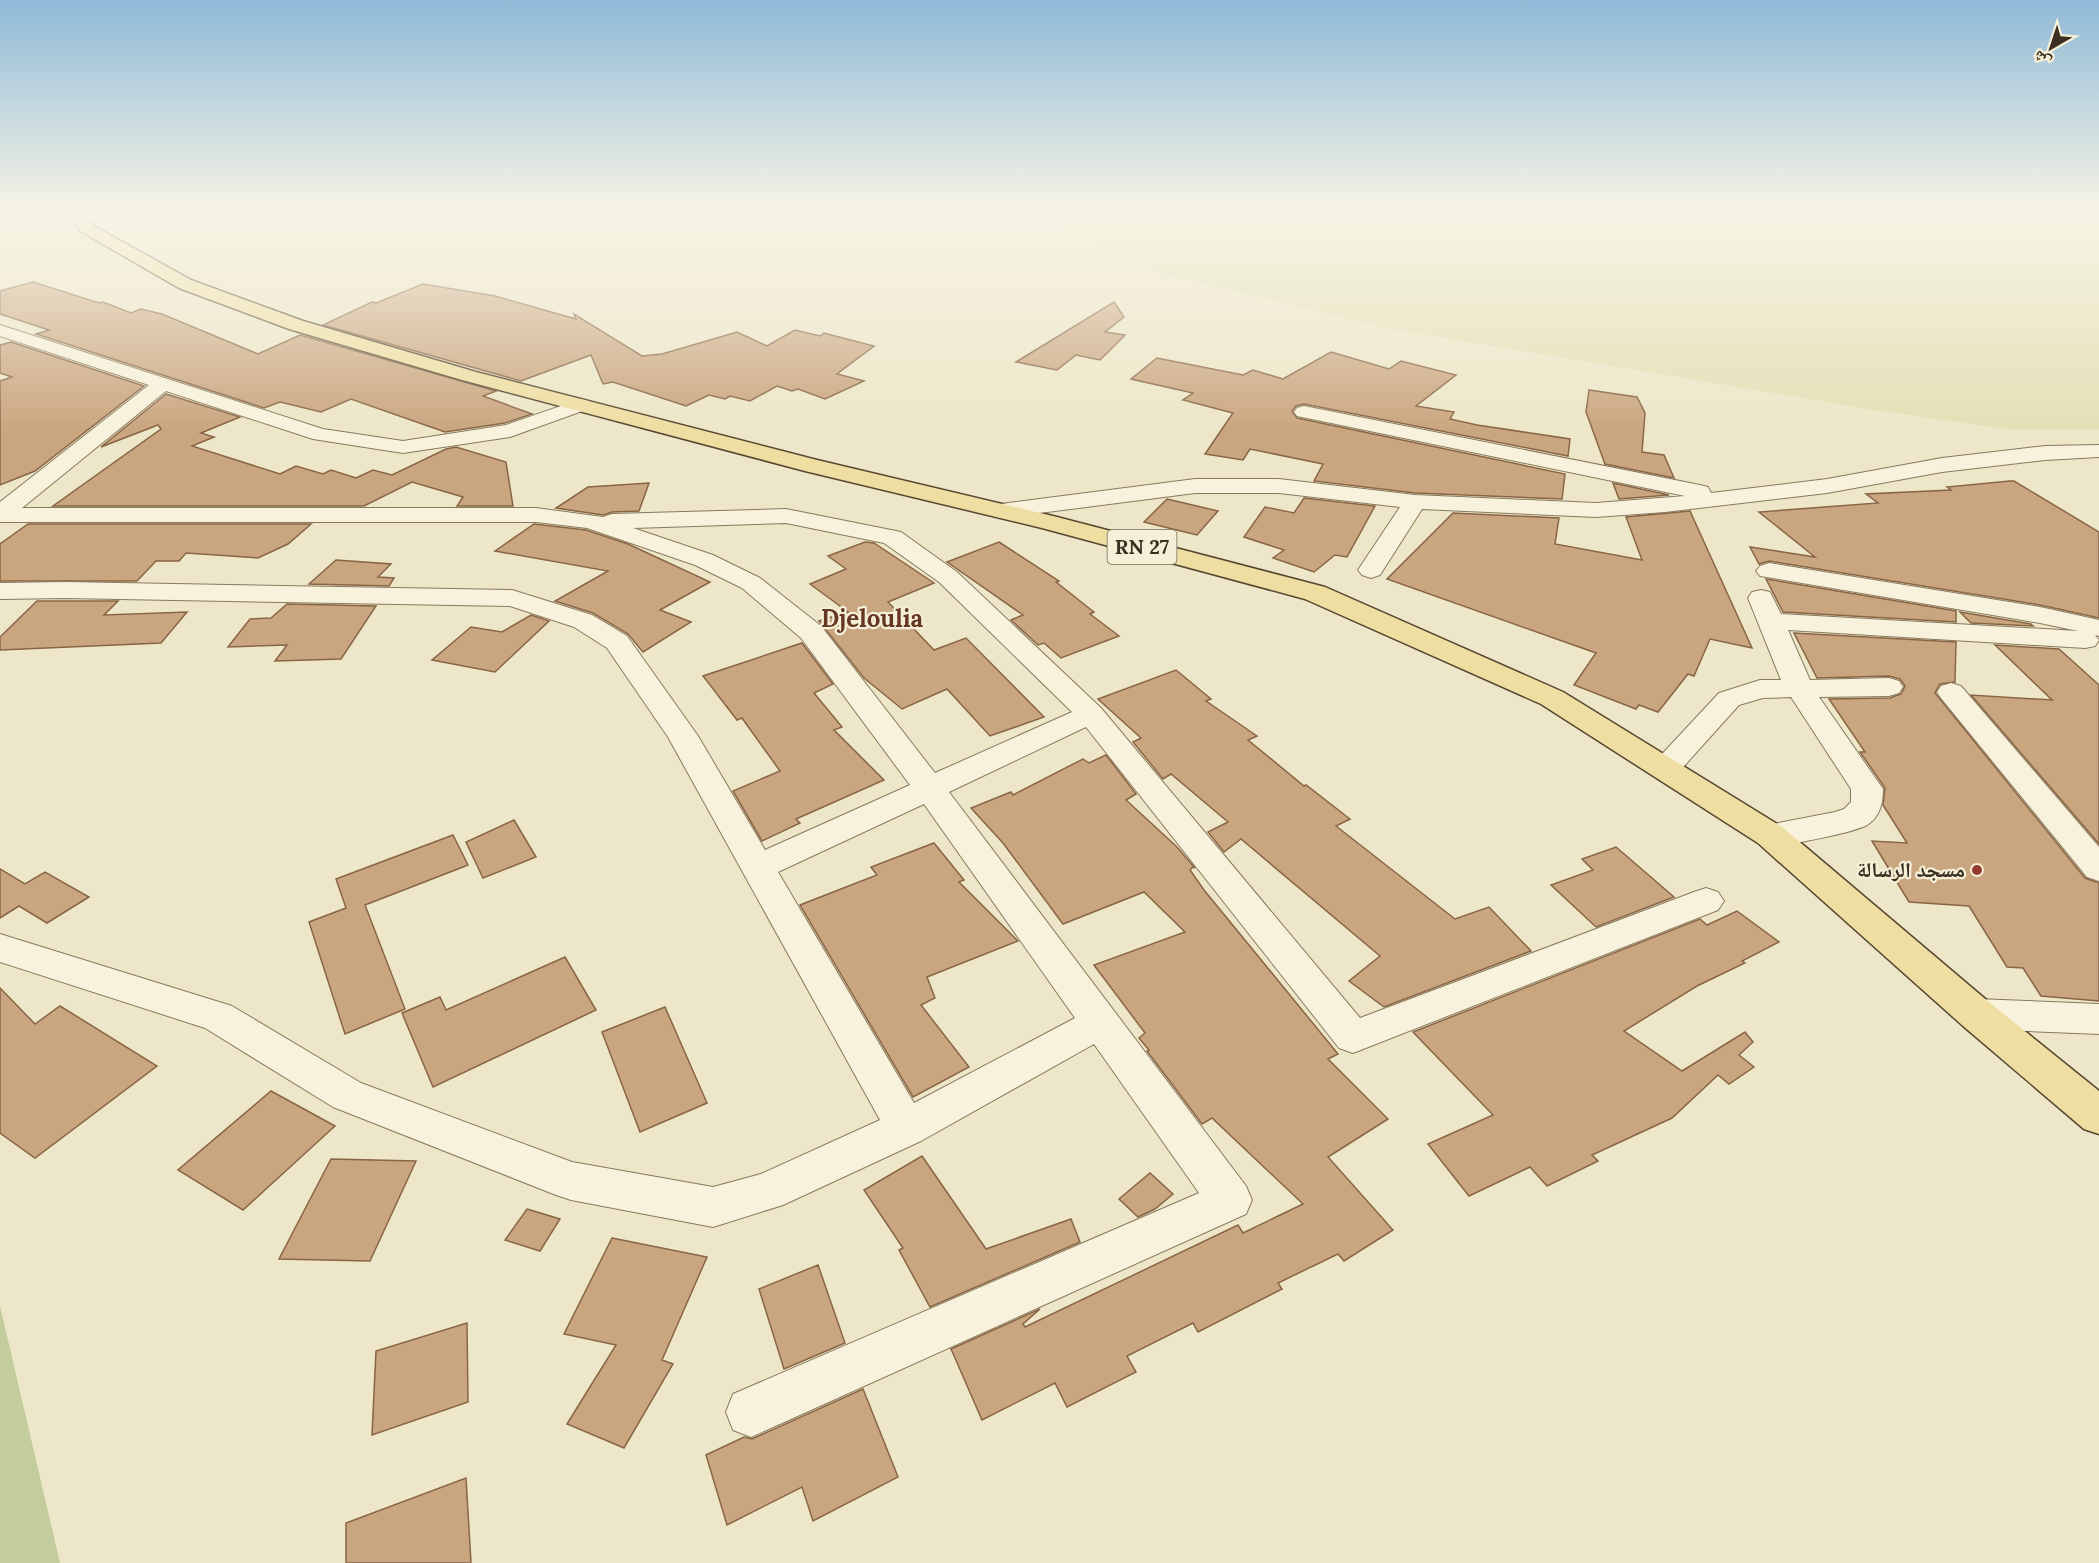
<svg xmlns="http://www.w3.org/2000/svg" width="2099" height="1563" viewBox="0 0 2099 1563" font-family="Lora,'Noto Naskh Arabic',serif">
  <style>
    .farmland { fill: #e3e0b6 }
    .green { fill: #c2cc9c }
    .building { fill: #caa680; stroke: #886544; stroke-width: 1.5 }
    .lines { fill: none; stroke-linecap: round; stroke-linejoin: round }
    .minor-casing { stroke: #89795e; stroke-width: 2 }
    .primary-casing { stroke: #574731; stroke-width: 3 }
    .minor { fill: #f8f2dc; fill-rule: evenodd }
    .primary { fill: #efdea2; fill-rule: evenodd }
    .poi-dot { fill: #97382f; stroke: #f5efd8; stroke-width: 2 }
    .labels { text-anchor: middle; stroke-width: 4.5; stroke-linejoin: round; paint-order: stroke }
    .shield { fill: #f5efd8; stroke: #726958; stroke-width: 1.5 }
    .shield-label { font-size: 20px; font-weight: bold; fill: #3a2f21 }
    .poi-label { font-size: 21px; font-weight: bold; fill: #3a2f21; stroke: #f5efd8; text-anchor: end }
    .quarter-label { font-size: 24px; font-weight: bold; fill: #653621; stroke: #f5efd8 }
  </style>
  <rect width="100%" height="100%" fill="#ede6c8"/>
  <path class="farmland" d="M1028 213H2099V430H2014L1874 410 1386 328 1155 272Z"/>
  <path class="green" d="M0 1306 60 1563H0Z"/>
  <g class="building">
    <path d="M33 282 99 303 103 302 131 313 141 309 162 314 258 354 300 335 496 391 483 396 532 414 505 423 445 432 351 399 321 412 280 402 264 408 36 334 49 330 0 314V291Z"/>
    <path d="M423 284 495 296 576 319 574 314 642 356 662 354 737 332 767 346 795 330 820 336 824 333 874 346 837 374 864 381 825 399 798 389 792 391 777 386 750 401 730 396 725 399 709 395 686 406 613 382 603 384 591 355 521 381 323 325 372 302 376 303Z"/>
    <path d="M1114 302 1124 317 1105 332 1125 335 1100 360 1076 355 1057 370 1016 362Z"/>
    <path d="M11 342 144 386 35 471 0 485V381L12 377 0 373V345Z"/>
    <path d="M1331 352 1389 369 1401 361 1456 375 1416 406 1454 412 1450 419 1477 425 1570 439 1568 456 1304 404 1296 406 1292 411 1297 418 1565 474 1562 499 1415 493 1314 481 1323 464 1250 449 1243 460 1205 454 1233 413 1183 400 1193 393 1131 379 1157 358 1243 375 1253 370 1283 379Z"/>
    <path d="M1589 390 1637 397 1645 413 1642 452 1664 455 1674 478 1605 464 1586 412Z"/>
    <path d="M166 394 240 417 201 433 214 437 192 446 280 474 296 466 323 474 331 470 356 478 373 470 392 475 446 449 456 447 506 462 513 506H457L463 497 412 482 364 506H53L161 429 158 425 101 447Z"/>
    <path d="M2010 481H2014L2099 532V618L2040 605 1769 561 1759 564 1750 547 1815 557 1759 512 1878 503 1866 494 1951 490 1947 487Z"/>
    <path d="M649 483 639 511 612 512 603 515 556 508 588 487Z"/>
    <path d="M1613 483 1669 495 1619 499Z"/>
    <path d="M1304 498 1375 506 1347 557 1335 555 1314 572 1273 558 1284 550 1244 537 1265 507 1294 513Z"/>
    <path d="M1167 499 1218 511 1197 535 1144 522Z"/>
    <path d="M1690 511 1752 648 1710 639 1694 676 1688 674 1658 712 1639 705 1636 709 1574 685 1596 653 1387 579 1453 513 1559 518 1555 544 1642 560 1626 517Z"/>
    <path d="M28 524H311L288 544 258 558 186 553 179 561H156L137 581H0V544Z"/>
    <path d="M534 524 586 530 628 544 710 582 660 610 691 622 643 652 628 634 593 613 555 601 608 571 495 551Z"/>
    <path d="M865 542 874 543 934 583 888 602 934 650 966 638 1044 717 990 736 947 689 902 709 864 678 819 621 848 612 810 584 846 569 828 556Z"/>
    <path d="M999 542 1059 581 1056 582 1094 612 1090 614 1119 636 1061 658 1044 643 1038 645 1011 620 1023 615 947 562Z"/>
    <path d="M336 560 391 564 378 577 394 578 389 586 309 584Z"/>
    <path d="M1766 579 1956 611V622L1783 612Z"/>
    <path d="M37 601H118L104 615 187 612 161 643 0 650V637Z"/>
    <path d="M287 604 376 606 341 659 275 661 287 645 228 647 250 619 271 618Z"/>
    <path d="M1960 612 2031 624 2033 626 1971 623Z"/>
    <path d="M531 615 549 621 495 672 432 660 471 627 502 632Z"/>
    <path d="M1794 633 1956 642 1955 682 1940 684 1935 693 2085 878 2099 883V1001L2041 996 2023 968 2007 967 1969 906 1909 902 1872 841 1907 843 1883 805 1885 788 1860 752H1865L1829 699 1890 698 1901 694 1905 686 1900 679 1889 676 1817 678Z"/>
    <path d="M802 643 833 684 814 693 842 727 834 730 884 780 796 819 800 823 762 841 733 791 780 771 742 718 737 720 703 676Z"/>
    <path d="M1995 645 2059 649 2099 685V844L1971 695 2052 700Z"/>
    <path d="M1176 670 1211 699 1206 701 1257 736 1248 740 1304 786 1306 785 1350 819 1336 826 1455 919 1489 907 1531 951 1384 1007 1349 981 1380 956 1241 839 1224 852 1208 832 1228 822 1171 774 1163 779 1133 742 1141 738 1098 699Z"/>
    <path d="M1106 755 1136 794 1126 800 1177 847 1195 868 1193 867 1190 870 1204 890 1338 1054 1328 1059 1388 1119 1328 1157 1393 1230 1344 1261 1338 1254 1278 1283 1282 1289 1198 1332 1193 1323 1127 1356 1136 1372 1067 1407 1055 1383 982 1420 951 1349 1040 1309 1023 1324 1025 1327 1238 1225 1243 1233 1303 1204 1212 1118 1202 1124 1147 1051 1149 1050 1139 1038 1145 1033 1094 965 1185 932 1144 892 1063 924 1003 843 971 808 1011 792 1013 795 1083 759 1089 763Z"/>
    <path d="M514 820 536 857 483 878 466 842Z"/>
    <path d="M453 835 468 865 365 905 405 1009 345 1034 309 922 346 908 336 879Z"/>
    <path d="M934 843 964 880 959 882 1018 941 927 977 935 998 921 1005 969 1067 913 1097 800 905 877 875 871 867Z"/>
    <path d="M1616 847 1674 897 1596 927 1551 885 1593 870 1582 859Z"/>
    <path d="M0 869 25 884 45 872 89 897 47 923 19 906 0 918Z"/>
    <path d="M1737 911 1779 942 1742 961 1745 963 1697 986 1624 1031 1682 1071 1745 1032 1753 1042 1739 1055 1754 1067 1729 1084 1718 1075 1672 1118 1592 1155 1598 1161 1547 1186 1530 1167 1469 1196 1428 1144 1493 1115 1413 1032 1700 919 1707 925Z"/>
    <path d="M565 957 596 1010 433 1087 402 1013 440 997 446 1010Z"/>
    <path d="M0 988 35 1024 60 1006 157 1066 35 1158 0 1133Z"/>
    <path d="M665 1007 707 1103 640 1132 602 1032Z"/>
    <path d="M271 1091 335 1126 243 1210 178 1170Z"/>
    <path d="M922 1156 986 1249 1071 1219 1080 1242 930 1307 899 1250 903 1248 864 1190Z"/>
    <path d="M331 1159 416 1161 370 1261 279 1259Z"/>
    <path d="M1150 1173 1173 1194 1155 1209 1138 1217 1119 1199Z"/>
    <path d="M527 1209 560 1219 540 1251 505 1240Z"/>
    <path d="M612 1238 707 1257 662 1360 673 1364 624 1448 567 1424 616 1345 564 1334Z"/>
    <path d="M818 1265 845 1343 784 1369 759 1289Z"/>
    <path d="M467 1323 468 1402 372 1435 376 1351Z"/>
    <path d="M863 1389 898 1477 813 1521 802 1487 727 1525 706 1455 744 1437 752 1439Z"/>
    <path d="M466 1478 471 1563H346V1523Z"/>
  </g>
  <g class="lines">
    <defs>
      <g id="minor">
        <path d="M0 325 323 429 403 441 506 425 581 399 588 401 591 405 588 409 510 437 403 453 313 439 166 391 22 508H536L603 517 612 514 786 509 901 532 957 572 1101 708 1360 1018 1694 892 1706 888 1718 892 1724 901 1718 910 1353 1053 1339 1048 1086 727 949 792 1246 1186 1252 1200 1246 1214 751 1437 733 1430 726 1412 733 1394 1199 1193 1094 1044 921 1141 783 1205 713 1227 571 1200 556 1195 333 1107 205 1028 0 962V934L232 1006 361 1083 572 1162 713 1187 761 1174 880 1120 668 737 607 648 574 627 510 606 65 598 0 599V583L65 582 512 590 592 615 627 636 698 736 765 850 910 785 801 638 742 588 695 565 587 528 536 522H0V502L149 385 0 336ZM786 523 884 543 939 582 1072 712 935 773 821 626 760 578 713 555 633 528ZM924 804 1075 1018 914 1103 778 872Z"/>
        <path d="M1304 406 1700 485 1708 487 1711 493 1827 479 1942 458 2045 446 2099 445V457L2045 460 1942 472 1827 493 1665 512 1596 517 1422 509 1380 575 1371 578 1362 575 1358 570 1400 507 1279 493H1195L1001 518 993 516 989 511 993 506 1001 504 1195 479H1279L1415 495 1596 503 1685 496 1297 416 1294 412 1297 408Z"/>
        <path d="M1769 563 2040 607 2099 620V636L2095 635 2099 640 2095 646 2085 648 1788 630 1810 680 1889 678 1899 681 1903 687 1899 693 1889 696 1819 697 1883 789C1883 803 1880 817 1867 825 1852 833 1790 845 1772 846 1767 846 1763 844 1758 843L1753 835 1758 827 1835 812 1844 809 1851 802V789L1791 697 1763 698 1739 705 1676 775 1665 778 1654 775 1649 768 1719 693 1760 680H1781L1748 598 1752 592 1761 590 1770 592 1781 614 2078 631 2040 623 1760 576 1756 571 1760 566Z"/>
        <path d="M1951 683 1961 686 2099 847V881L2087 877 1941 698 1937 692 1941 686Z"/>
        <path d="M1976 999 2099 1004V1034L1976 1029 1962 1025 1957 1014 1962 1003Z"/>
      </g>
      <path id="primary" d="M64 213H79L94 226 191 280 303 321 476 372 817 460 1057 517 1325 587 1563 692 1782 827 1990 1003 2099 1091V1134L2084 1129 1962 1025 1758 843 1541 704 1305 599 1042 528 805 471 462 380 289 329 179 288 82 232Z"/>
    </defs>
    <use href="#minor" class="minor-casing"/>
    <use href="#primary" class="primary-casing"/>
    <use href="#minor" class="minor"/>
    <use href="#primary" class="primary"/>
  </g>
  <linearGradient id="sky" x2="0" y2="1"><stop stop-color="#8fbad7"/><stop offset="0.49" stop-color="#f7f4e6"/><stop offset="1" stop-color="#f7f4e6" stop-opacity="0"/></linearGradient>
  <rect width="2099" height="431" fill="url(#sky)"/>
  <circle class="poi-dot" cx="1977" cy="870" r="6"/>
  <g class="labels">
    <rect class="shield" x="1107.5" y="530" width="69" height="34" rx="4.5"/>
    <g class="shield-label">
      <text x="1142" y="554">RN 27</text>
    </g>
    <g class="poi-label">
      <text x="1965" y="877">مسجد الرسالة</text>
    </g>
    <g class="quarter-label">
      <text x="872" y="627">Djeloulia</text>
    </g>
  </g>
  <g transform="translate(2051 48) rotate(219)" stroke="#f5efd8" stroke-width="4.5" paint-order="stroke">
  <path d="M0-4.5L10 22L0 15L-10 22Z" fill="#3a2f21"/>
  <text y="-9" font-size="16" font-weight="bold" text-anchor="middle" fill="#3a2f21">ش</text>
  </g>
</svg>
